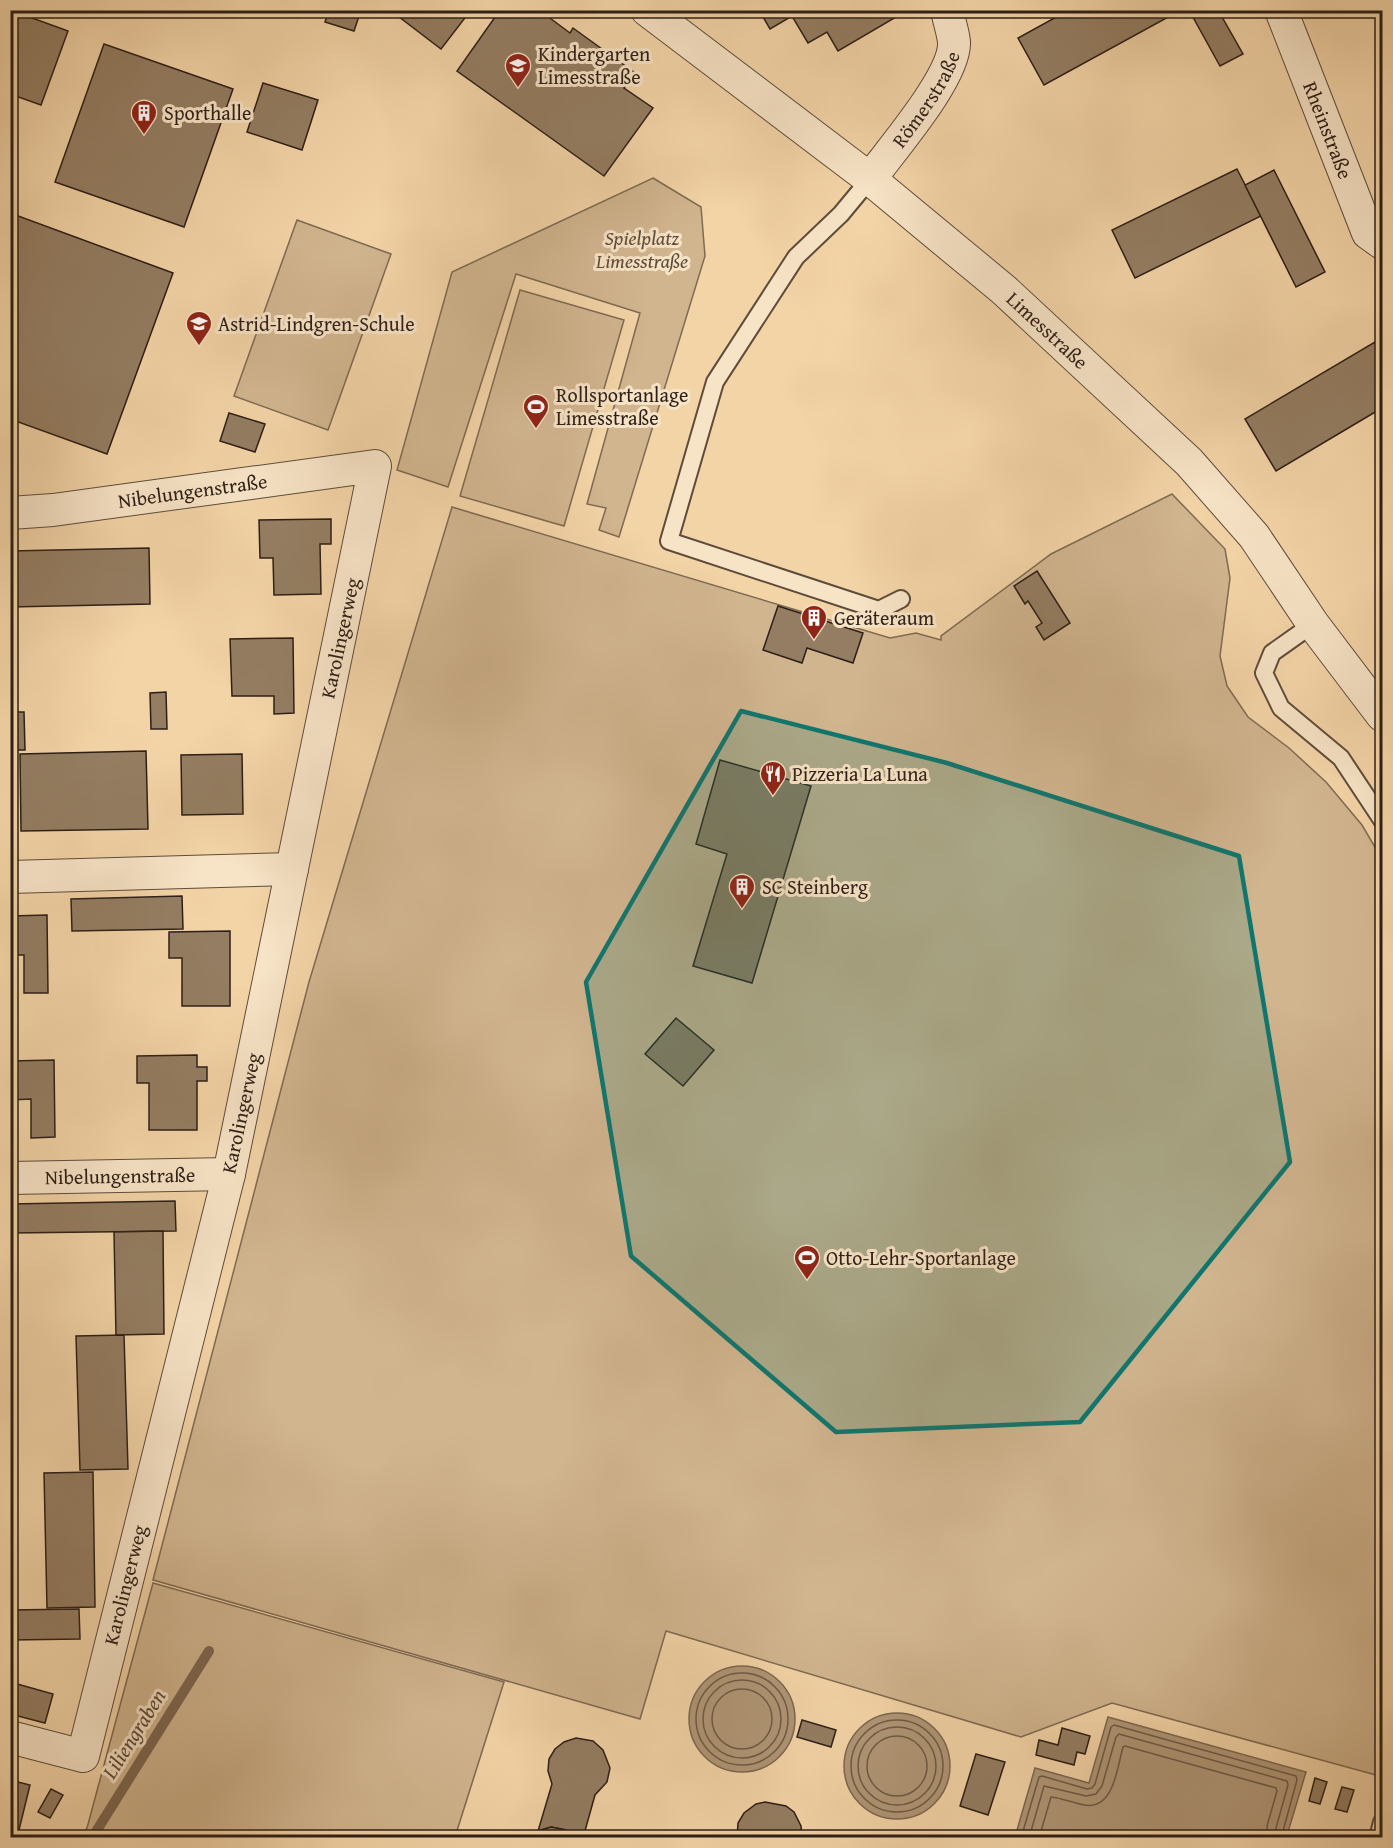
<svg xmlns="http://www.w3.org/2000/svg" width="1393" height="1848" viewBox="0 0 1393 1848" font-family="'Gentium Book Plus',serif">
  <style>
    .green { fill: #d1b58f; stroke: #7f6a53; stroke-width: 1.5 }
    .water { fill: #b09676; stroke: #7c6650; stroke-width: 1.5 }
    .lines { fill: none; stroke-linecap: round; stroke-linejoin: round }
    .shore { stroke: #6e5a46; stroke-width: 1.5 }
    .stream { stroke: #7c6650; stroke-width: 10 }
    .building { fill: #947d62; stroke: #2d1f17; stroke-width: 1.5 }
    .service-casing { stroke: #5e4c3b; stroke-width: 20 }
    .minor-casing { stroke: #5e4c3b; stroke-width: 34 }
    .service { stroke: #f7e3c6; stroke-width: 16 }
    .minor { stroke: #f7e3c6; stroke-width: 32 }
    .marked { fill: #0f766e; fill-opacity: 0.2; stroke: #0f766e; stroke-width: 4.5; stroke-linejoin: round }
    .labels { text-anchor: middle; stroke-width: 6; stroke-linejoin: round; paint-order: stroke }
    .poi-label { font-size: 20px; fill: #2d1f17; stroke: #f7e3c6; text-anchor: start }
    .street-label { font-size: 20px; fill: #2d1f17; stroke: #f7e3c6 }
    .park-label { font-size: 20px; font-style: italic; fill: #5e4c3b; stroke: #f7e3c6 }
    .water-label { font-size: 21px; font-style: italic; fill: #5b4938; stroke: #f7e3c6 }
  </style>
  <rect width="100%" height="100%" fill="#f3d4a7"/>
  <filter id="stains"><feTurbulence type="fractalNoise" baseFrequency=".00333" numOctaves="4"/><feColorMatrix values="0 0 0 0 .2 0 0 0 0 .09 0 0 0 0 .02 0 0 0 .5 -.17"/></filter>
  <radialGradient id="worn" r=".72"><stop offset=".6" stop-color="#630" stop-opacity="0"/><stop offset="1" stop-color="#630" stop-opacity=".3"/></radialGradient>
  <g class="green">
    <path d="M653 178 701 207 705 256 619 537 599 530 606 508 587 504 640 313 516 274 448 487 397 470 452 272Z"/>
    <path d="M297 220 391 254 328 430 234 396Z"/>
    <path d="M520 290 624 320 564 526 460 496Z"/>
    <path d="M1172 494 1225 549 1230 578 1220 656 1227 686 1248 717 1289 748 1326 782 1362 825 1382 859V1751L1376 1775 1112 1703 1021 1737 666 1631 640 1719 153 1580 309 982 452 507 890 638 916 633 941 640V636L1051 554Z"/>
    <path d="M153 1583 504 1682 455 1837H81L87 1828Z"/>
  </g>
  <g class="water">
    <circle cx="742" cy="1719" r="53"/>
    <circle cx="897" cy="1766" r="53"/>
    <path d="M1108 1717 1306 1772 1288 1832 1306 1837H1015L1035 1768 1089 1783Z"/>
  </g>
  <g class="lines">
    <g class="shore">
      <circle cx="742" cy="1719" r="46"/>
      <circle cx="742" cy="1719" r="39"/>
      <circle cx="742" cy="1719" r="30"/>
      <circle cx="897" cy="1766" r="46"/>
      <circle cx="897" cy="1766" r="39"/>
      <circle cx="897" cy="1766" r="30"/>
      <path d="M1021 1838 1039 1777 1042 1776 1087 1789 1092 1788 1095 1784 1111 1727 1114 1725 1296 1776 1297 1780 1283 1831 1286 1838"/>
      <path d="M1029 1838 1044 1786 1086 1796 1096 1794 1102 1786 1116 1737 1119 1734 1287 1781 1288 1785 1276 1828V1838"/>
      <path d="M1039 1838 1051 1797C1062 1798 1073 1803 1084 1805 1114 1810 1117 1768 1123 1747L1125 1746 1276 1788 1277 1791 1267 1826V1838"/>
    </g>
    <path class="stream" d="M92 1838 209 1651"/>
  </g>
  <g class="building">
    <path d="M10 10 68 31 41 105 10 94Z"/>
    <path d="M329 10H361L354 31 325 22Z"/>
    <path d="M396 10H463L468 14 441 49 394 13Z"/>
    <path d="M500 10H539L570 33 573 28 635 73 624 88 653 108 604 176 457 71Z"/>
    <path d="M759 10H908L838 51 827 32 808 43 792 16 770 29Z"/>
    <path d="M1069 10H1181L1044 85 1018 38Z"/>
    <path d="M1189 10H1218L1243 54 1220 66Z"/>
    <path d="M104 44 233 89 184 227 55 182Z"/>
    <path d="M263 83 318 100 302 150 247 132Z"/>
    <path d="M1237 169 1261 216 1135 278 1112 230Z"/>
    <path d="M1274 170 1325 272 1296 287 1245 185Z"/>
    <path d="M10 213 173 273 107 454 10 419Z"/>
    <path d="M1380 339 1382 343V408L1276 471 1245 419Z"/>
    <path d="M229 413 265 424 255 452 220 441Z"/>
    <path d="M331 519V544H320L321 594 274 595 273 558H260L259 520Z"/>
    <path d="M149 548 150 604 10 607V551Z"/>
    <path d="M1037 571 1070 623 1044 640 1036 627 1042 623 1028 601 1025 604 1014 586Z"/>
    <path d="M778 606 863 633 853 663 807 648 802 663 763 650Z"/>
    <path d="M293 638 294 713 274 714V696H232L230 639Z"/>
    <path d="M166 692 167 729H151L150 693Z"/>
    <path d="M10 712H24L25 750H10Z"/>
    <path d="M146 751 148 829 21 831 20 754Z"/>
    <path d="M242 754 243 814 182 815 181 755Z"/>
    <path d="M720 760 811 786 752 983 693 966 727 854 696 844Z"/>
    <path d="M182 896 183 929 72 931 71 899Z"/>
    <path d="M47 915 48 993H24V955H10V916Z"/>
    <path d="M230 931V1006H182V958H169V932Z"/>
    <path d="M676 1018 714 1050 683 1086 645 1054Z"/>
    <path d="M197 1055V1067H207V1081H197V1130H149V1083H137V1056Z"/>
    <path d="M54 1060 55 1137 31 1138V1099L10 1100V1061Z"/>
    <path d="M175 1201 176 1231 10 1233V1204Z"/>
    <path d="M163 1231 164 1334 116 1335 114 1232Z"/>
    <path d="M124 1335 128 1469 80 1470 76 1336Z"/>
    <path d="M93 1472 95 1607 47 1608 44 1473Z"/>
    <path d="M79 1609 80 1639 10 1640V1610Z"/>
    <path d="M10 1682 53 1694 45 1723 10 1714Z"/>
    <path d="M802 1720 836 1730 831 1747 797 1737Z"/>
    <path d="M1062 1728 1090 1736 1085 1754 1077 1752 1074 1765 1036 1755 1039 1740 1058 1745Z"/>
    <path d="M576 1738 593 1741 603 1750 610 1768 607 1782 595 1795 583 1838H575L566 1830 551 1827 538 1831 552 1784 548 1771 549 1759 555 1749 564 1742Z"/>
    <path d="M976 1754 1005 1762 988 1815 960 1806Z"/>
    <path d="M1315 1778 1327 1782 1320 1804 1309 1801Z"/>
    <path d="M10 1780 30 1785 18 1834 10 1832Z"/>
    <path d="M1342 1787 1354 1790 1347 1812 1335 1809Z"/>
    <path d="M51 1789 63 1795 50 1818 38 1812Z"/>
    <path d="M765 1802 786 1806 794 1812 801 1826 802 1838H737L738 1823 744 1813 756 1804Z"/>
    <path d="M551 1827 566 1830 575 1838H530L538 1831Z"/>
  </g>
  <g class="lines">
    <defs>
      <g id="service">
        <path d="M870 179 841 214 796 257 715 382 669 541 879 610 901 599"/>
        <path d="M1313 624 1272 653 1264 673 1281 708 1341 758 1382 820"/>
        <path d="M1378 1838 1382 1822"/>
      </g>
      <g id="minor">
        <path id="s1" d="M647 10 870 179 1004 290 1189 462 1254 536 1313 624 1382 715"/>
        <path id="s2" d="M1281 10 1368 233 1382 243"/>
        <path id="s3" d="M870 179C891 150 956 76 954 42 953 32 949 21 947 10"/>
        <path id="s4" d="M10 513 53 510 375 466 229 1174 83 1756 10 1737"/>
        <path d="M10 877 292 869"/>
        <path id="s5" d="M10 1178 229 1174"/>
      </g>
    </defs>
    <use href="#service" class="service-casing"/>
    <use href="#minor" class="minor-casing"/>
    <use href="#service" class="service"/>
    <use href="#minor" class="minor"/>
  </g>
  <path class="marked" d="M741 711 947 763 1239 856 1290 1162 1080 1422 836 1432 631 1256 586 982Z"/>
  <defs>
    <symbol id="school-pin" viewBox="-11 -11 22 30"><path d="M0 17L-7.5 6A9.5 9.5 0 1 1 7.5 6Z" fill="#8f2418" stroke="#f7e3c6"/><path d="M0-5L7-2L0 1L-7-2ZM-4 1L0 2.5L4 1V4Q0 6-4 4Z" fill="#fff"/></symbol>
    <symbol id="building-pin" viewBox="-11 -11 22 30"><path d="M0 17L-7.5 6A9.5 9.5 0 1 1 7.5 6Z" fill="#8f2418" stroke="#f7e3c6"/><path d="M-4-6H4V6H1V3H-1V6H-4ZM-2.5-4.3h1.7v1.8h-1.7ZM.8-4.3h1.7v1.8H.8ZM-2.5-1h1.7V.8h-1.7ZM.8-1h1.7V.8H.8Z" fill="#fff"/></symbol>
    <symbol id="stadium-pin" viewBox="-11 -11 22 30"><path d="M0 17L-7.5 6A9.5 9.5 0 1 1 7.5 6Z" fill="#8f2418" stroke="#f7e3c6"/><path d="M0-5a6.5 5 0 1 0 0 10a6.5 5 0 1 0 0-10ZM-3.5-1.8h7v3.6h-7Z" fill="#fff"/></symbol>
    <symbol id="restaurant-pin" viewBox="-11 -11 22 30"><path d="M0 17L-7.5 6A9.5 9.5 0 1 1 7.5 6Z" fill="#8f2418" stroke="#f7e3c6"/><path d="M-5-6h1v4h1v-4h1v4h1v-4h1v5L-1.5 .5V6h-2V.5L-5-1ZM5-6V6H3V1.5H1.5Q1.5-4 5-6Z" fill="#fff"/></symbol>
  </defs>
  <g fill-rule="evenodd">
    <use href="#school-pin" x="503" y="51" width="30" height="40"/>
    <use href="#building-pin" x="129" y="98" width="30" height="40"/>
    <use href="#school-pin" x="184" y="309" width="30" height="40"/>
    <use href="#stadium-pin" x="521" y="392" width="30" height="40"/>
    <use href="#building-pin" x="799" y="603" width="30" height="40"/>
    <use href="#restaurant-pin" x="758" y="759" width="30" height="40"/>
    <use href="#building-pin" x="727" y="872" width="30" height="40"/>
    <use href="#stadium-pin" x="792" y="1243" width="30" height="40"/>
  </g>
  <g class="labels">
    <g class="poi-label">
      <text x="538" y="61">Kindergarten<tspan x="538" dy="23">Limesstraße</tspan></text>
      <text x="164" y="120">Sporthalle</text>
      <text x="218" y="331">Astrid-Lindgren-Schule</text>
      <text x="556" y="402">Rollsportanlage<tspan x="556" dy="23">Limesstraße</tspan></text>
      <text x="834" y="625">Geräteraum</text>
      <text x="792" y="781">Pizzeria La Luna</text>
      <text x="762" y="894">SC Steinberg</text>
      <text x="826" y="1265">Otto-Lehr-Sportanlage</text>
    </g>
    <g class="street-label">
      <text dy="7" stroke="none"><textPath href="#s3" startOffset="98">Römerstraße</textPath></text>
      <text dy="7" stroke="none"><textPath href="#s2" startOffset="129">Rheinstraße</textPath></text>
      <text dy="7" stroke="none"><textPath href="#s1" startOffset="513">Limesstraße</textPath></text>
      <text dy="7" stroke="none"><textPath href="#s4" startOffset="184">Nibelungenstraße</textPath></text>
      <text transform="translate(340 638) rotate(-78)" y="7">Karolingerweg</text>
      <text transform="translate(241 1113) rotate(-78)" y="7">Karolingerweg</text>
      <text dy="7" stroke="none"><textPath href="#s5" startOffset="110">Nibelungenstraße</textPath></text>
      <text transform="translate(125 1585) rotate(-76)" y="7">Karolingerweg</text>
    </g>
    <g class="park-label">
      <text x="642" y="245">Spielplatz<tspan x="642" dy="23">Limesstraße</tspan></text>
    </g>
    <g class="water-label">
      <text transform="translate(134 1734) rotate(-58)" y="7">Liliengraben</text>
    </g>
  </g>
  <rect width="1393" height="1848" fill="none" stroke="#f3d4a7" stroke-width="36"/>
  <rect x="12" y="12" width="1369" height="1824" fill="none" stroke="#2d1f17" stroke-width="3"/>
  <rect x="18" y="18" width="1357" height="1812" fill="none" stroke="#2d1f17" stroke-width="1.5"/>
  <rect width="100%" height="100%" filter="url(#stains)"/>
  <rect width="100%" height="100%" fill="url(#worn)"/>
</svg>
